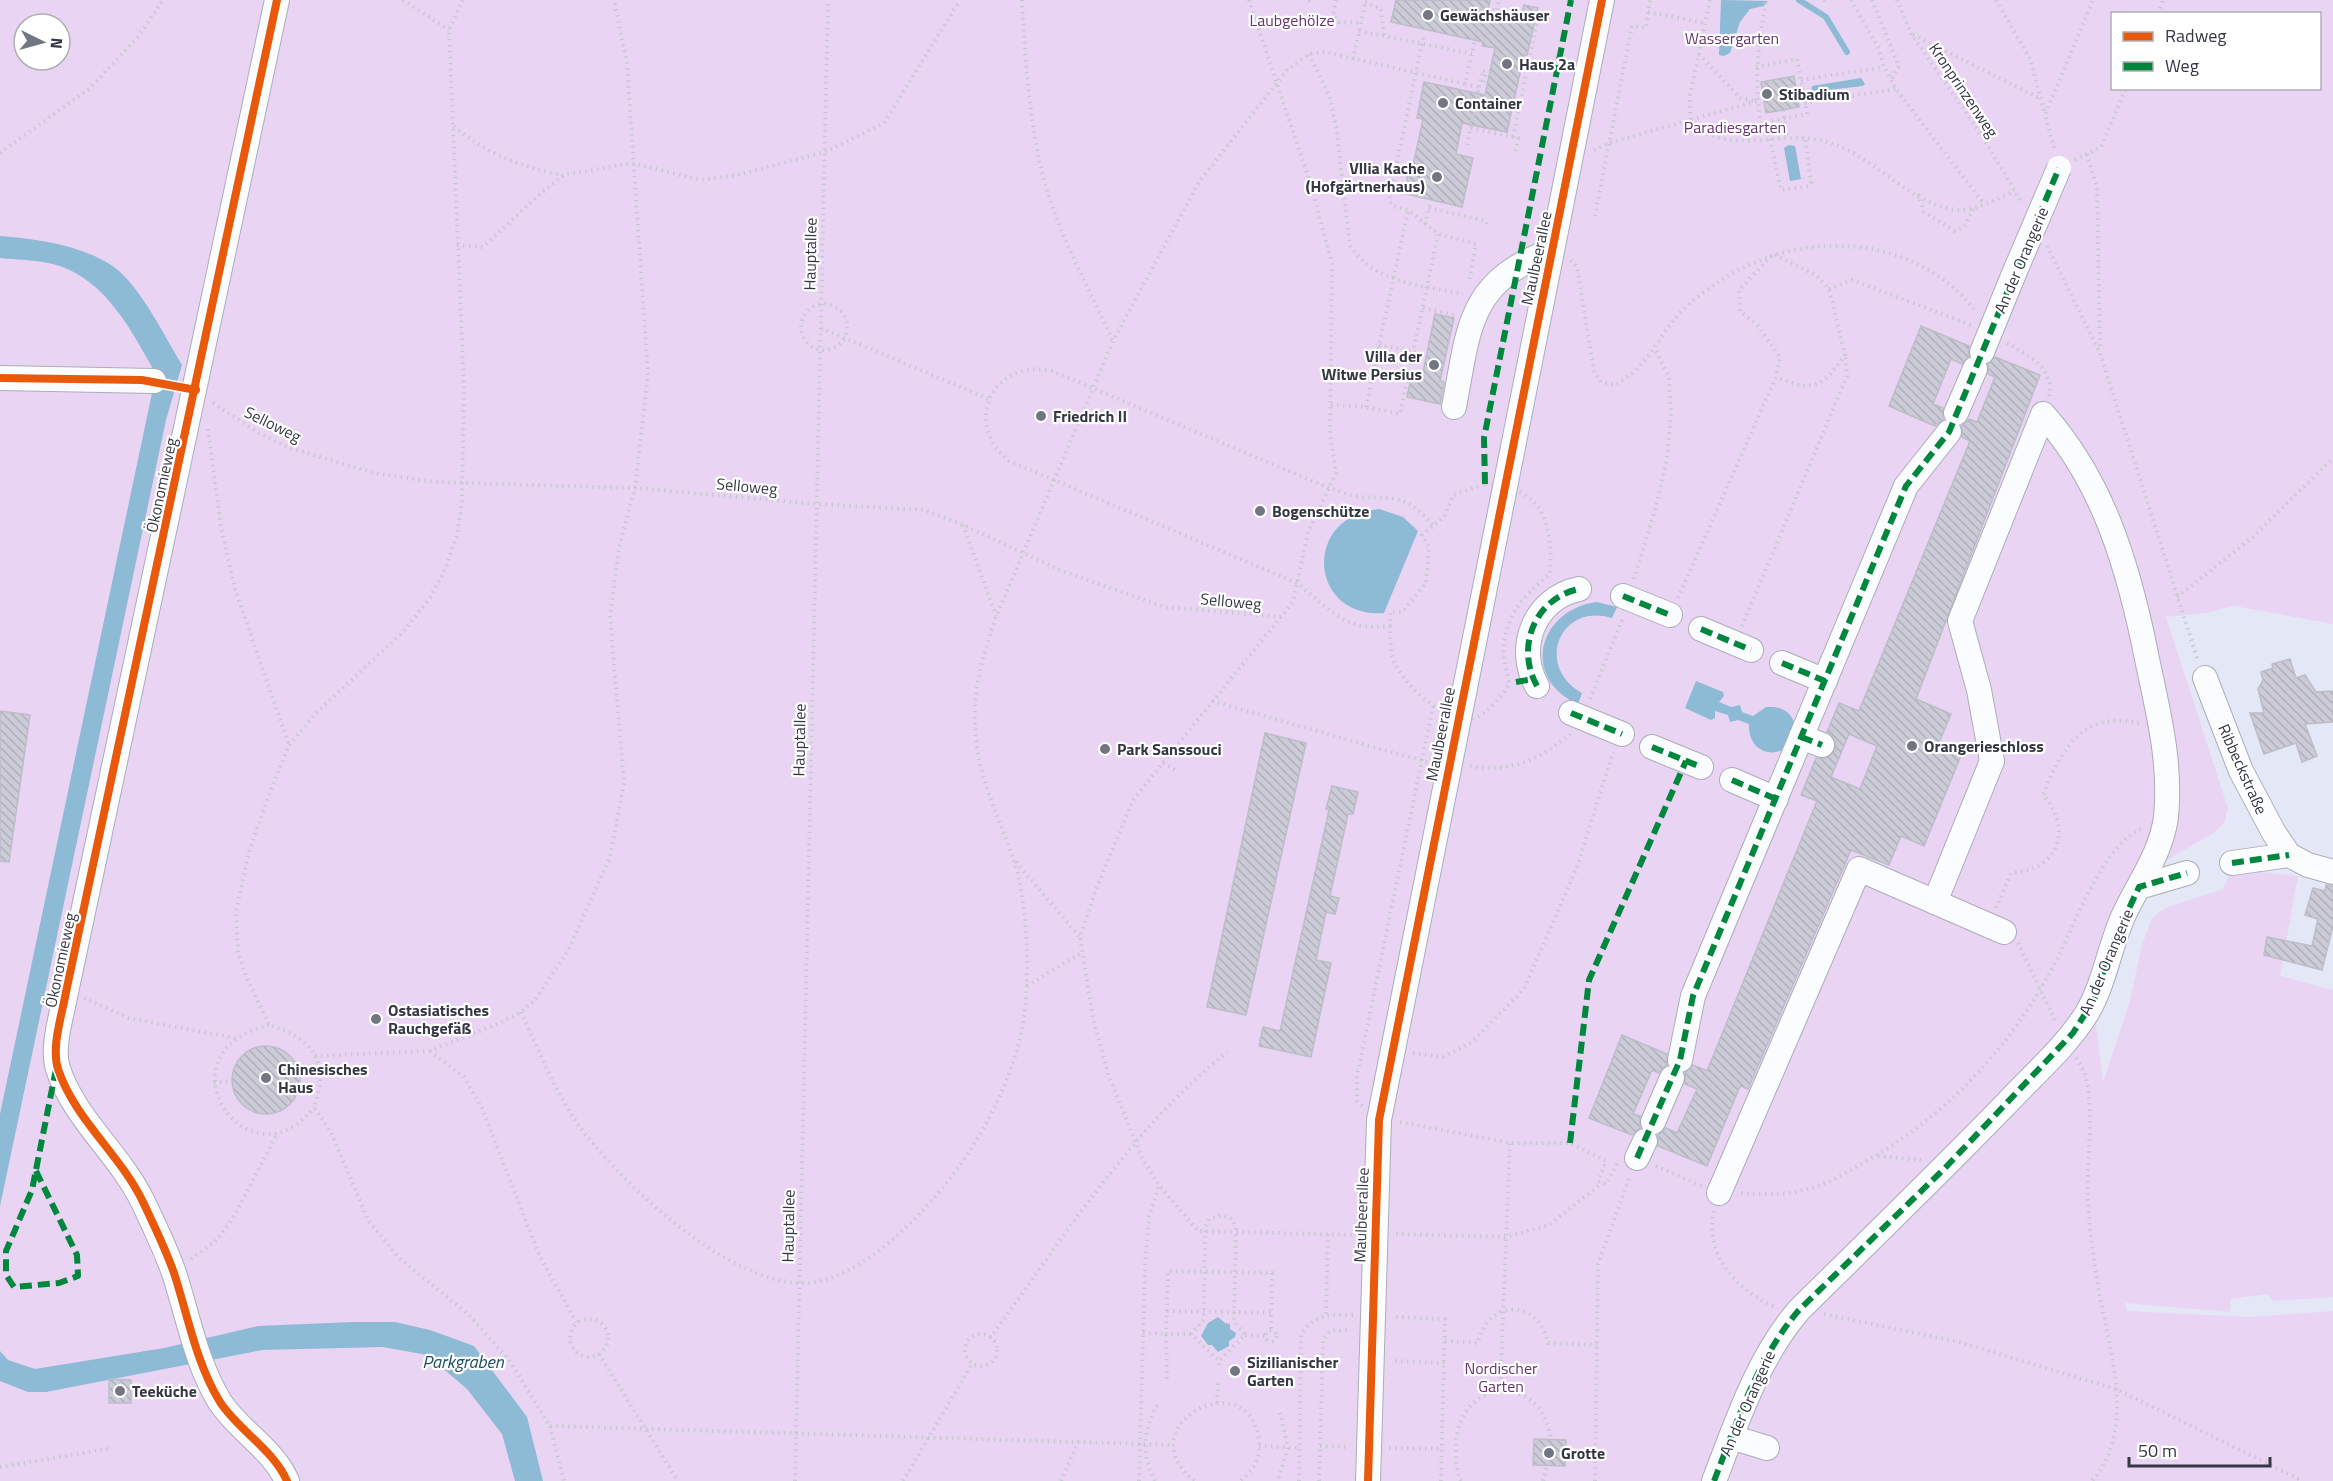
<svg xmlns="http://www.w3.org/2000/svg" width="2333" height="1481" viewBox="0 0 2333 1481" font-family="'Titillium Web',sans-serif">
  <style>
    .green { fill: #ead4f4; fill-rule: evenodd }
    .water { fill: #8dbad4 }
    .lines { fill: none; stroke-linecap: round; stroke-linejoin: round }
    .stream { stroke: #8dbad4; stroke-width: 6 }
    .building { fill: url(#building-back-hatch); stroke: #bdbdc9; stroke-width: 1.5; fill-rule: evenodd }
    .minor-casing { stroke: #aaadb9; stroke-width: 26 }
    .path { stroke: #c8c9d0; stroke-width: 4; stroke-dasharray: 1.5 4.5; stroke-linecap: butt }
    .minor { stroke: #fbfcfe; stroke-width: 24 }
    .minor-bridge-casing { stroke: #aaadb9; stroke-width: 26; stroke-linecap: butt }
    .minor-bridge { stroke: #fbfcfe; stroke-width: 24 }
    .quiet { stroke: #00873e; stroke-width: 6; stroke-dasharray: 12 6; stroke-linecap: butt }
    .cycleway-casing { stroke: #fff; stroke-width: 11 }
    .cycleway { stroke: #e8590c; stroke-width: 8 }
    .poi-dot { fill: #727582; stroke: #fff; stroke-width: 2 }
    .labels { text-anchor: middle; stroke-width: 4.5; stroke-linejoin: round; paint-order: stroke }
    .poi-label { font-size: 16px; font-weight: bold; fill: #353744; stroke: #fff; text-anchor: start }
    .park-label { font-size: 16px; fill: #68366e; stroke: #fff }
    .street-label { font-size: 16px; fill: #353744; stroke: #fff }
    .water-label { font-size: 18px; font-style: italic; fill: #1d5066; stroke: #fff }
  </style>
  <defs>
    <pattern id="building-back-hatch" width="6" height="6" patternUnits="userSpaceOnUse" patternTransform="scale(1.5)"><rect width="6" height="6" fill="#cccbd8"/><path d="M-1 5l2 2M0 0l6 6M5-1l2 2" fill="none" stroke="#b0afbb"/></pattern>
  </defs>
  <rect width="100%" height="100%" fill="#e4e8f6"/>
  <path class="green" d="M0 0H2333V624L2234 606 2206 613 2166 617 2228 808 2224 824 2212 834 2139 876 2099 971 2076 1005 2095 1016 2103 1082 2130 1001 2142 945 2152 918 2165 908 2223 889 2229 876 2261 872 2298 876 2280 976 2333 990V1297L2274 1301 2267 1294 2231 1299 2230 1312 2125 1303 2127 1311 2251 1317 2333 1311V1481H0ZM2112 14H2320V88H2112ZM24 24H60V60H24Z"/>
  <g class="water">
    <path d="M1721 0 1768 1 1764 6 1750 9 1740 22 1730 53 1724 56 1719 55Z"/>
    <path d="M1861 78 1865 84 1863 86 1811 92 1812 86Z"/>
    <path d="M1789 145 1795 146 1801 179 1790 181 1784 148Z"/>
    <path d="M0 236C38 239 82 245 114 267 141 287 165 337 182 365L166 420 0 1206V1114L156 374C132 332 108 283 60 266 41 260 20 260 0 258Z"/>
    <path d="M1379 509 1403 517 1418 531 1384 613C1309 619 1301 516 1379 509Z"/>
    <path d="M1597 602 1617 607 1612 618C1560 602 1534 666 1582 693L1578 704C1521 679 1537 610 1597 602Z"/>
    <path d="M1696 681 1723 692 1724 696 1719 702 1731 707 1740 705 1742 712 1753 716 1766 707C1782 706 1791 711 1796 727L1785 749C1765 759 1748 746 1749 724L1738 720 1730 722 1728 715 1715 711V718L1711 720 1685 708Z"/>
    <path d="M1218 1317 1225 1323 1230 1324V1329L1236 1333 1235 1337 1229 1341V1346L1218 1352 1212 1345H1208L1201 1336 1208 1323Z"/>
    <path d="M353 1322H395L430 1330 474 1346 527 1417 543 1481H515L502 1434 467 1389 427 1355 383 1347 262 1350 46 1392H28L0 1381V1351L8 1360 35 1369 164 1348 258 1326Z"/>
  </g>
  <g class="lines">
    <path class="stream" d="M1799 0 1826 17 1847 52"/>
  </g>
  <g class="building">
    <path d="M1396 0H1490L1488 12 1521 19 1524 5 1538 8 1527 55H1524L1507 132 1462 123 1456 154 1473 158 1462 207 1406 194 1408 183 1405 169 1414 161 1423 119 1417 118 1424 82 1485 95 1495 48 1482 46 1483 42 1391 22Z"/>
    <path d="M1794 76 1799 107 1766 113 1761 82Z"/>
    <path d="M1435 314 1454 318 1440 381 1444 382 1440 404 1407 397 1412 375 1422 377Z"/>
    <path d="M1921 326 1969 346V357L1962 364 1951 359 1933 404 1943 408V419L1935 426 1889 406Z"/>
    <path d="M1995 357 2040 375 1916 699 1951 714 1939 743 1962 753 1924 846 1901 836 1889 865 1851 850 1748 1089 1740 1086 1707 1166 1658 1146V1135L1666 1128 1677 1133 1697 1089 1685 1084V1073L1693 1065 1707 1071 1817 801 1801 795 1816 758 1825 759 1835 751 1836 742 1827 732 1839 703 1859 711 1970 441 1962 437V426L1969 419 1977 422 1995 377 1988 374V364ZM1849 734 1877 746 1860 789 1831 777Z"/>
    <path d="M2290 659 2296 678 2305 675 2316 692 2333 691V722L2305 724 2317 756 2302 762 2296 743 2264 754 2250 713H2264L2258 689 2263 680 2261 672 2273 668 2272 664Z"/>
    <path d="M0 711 30 715 9 862 0 861Z"/>
    <path d="M1265 733 1306 743 1246 1015 1207 1007Z"/>
    <path d="M1332 786 1358 792 1353 814H1348L1330 896 1339 898 1335 914 1326 912 1316 960 1331 963 1311 1057 1259 1046 1263 1027 1280 1031 1329 810 1326 809Z"/>
    <path d="M2326 885 2333 886V926L2322 970 2264 955 2267 937 2312 946 2318 919 2305 915 2313 888 2325 891Z"/>
    <path d="M1622 1035 1667 1054V1065L1659 1073 1652 1070 1633 1114 1640 1116V1128L1632 1135 1589 1118Z"/>
    <circle cx="266" cy="1080" r="34"/>
    <path d="M109 1379 131 1380V1403H109Z"/>
    <path d="M1534 1439 1566 1440 1565 1466 1533 1465Z"/>
  </g>
  <g class="lines">
    <defs>
      <g id="minor">
        <path d="M277 0 66 992C62 1015 51 1047 58 1069 75 1120 120 1154 143 1202 154 1225 166 1250 174 1273 188 1316 196 1363 220 1402 239 1431 273 1449 287 1481"/>
        <path d="M1982 352 2013 276"/>
        <path d="M0 378 154 381"/>
        <path d="M1454 407C1469 329 1467 282 1551 251"/>
        <path d="M1956 413 1975 369"/>
        <path d="M1623 596 1670 615"/>
        <path d="M1701 629 1751 650"/>
        <path d="M1782 663 1825 681"/>
        <path d="M2205 678 2241 771 2274 833 2289 855 2308 865 2333 872"/>
        <path d="M1537 686C1515 647 1535 598 1579 589"/>
        <path d="M1571 713 1622 734"/>
        <path d="M1801 737 1822 745"/>
        <path d="M1652 747 1701 767"/>
        <path d="M1732 780 1776 799"/>
        <path d="M2232 863 2289 855"/>
        <path d="M2139 887 2187 873"/>
        <path d="M1680 1060 1693 996 1906 486 1949 432"/>
        <path d="M1653 1122 1672 1078"/>
        <path d="M1637 1158 1645 1141"/>
        <path d="M1719 1193 1859 869 2004 932"/>
        <path d="M1731 1437 1767 1448"/>
        <path d="M1368 1481 1379 1120 1602 0"/>
        <path d="M1714 1481C1737 1422 1757 1359 1799 1310 1868 1242 1938 1174 2006 1104 2033 1075 2066 1047 2087 1013 2104 984 2109 950 2122 919 2137 885 2161 855 2166 817 2172 757 2155 701 2144 644 2126 559 2101 479 2043 414L1960 621 1979 690 1992 761 1935 902"/>
      </g>
    </defs>
    <use href="#minor" class="minor-casing"/>
    <g class="path">
      <path d="M403 0 449 30"/>
      <path d="M463 0 449 30 464 389 462 501 457 535 446 567 430 598 402 633 317 712 289 745 266 803 248 855 236 912 238 952 246 976 269 1025C312 1037 331 1063 314 1107L331 1132 368 1220 399 1258 468 1314 509 1360 550 1426 564 1481"/>
      <path d="M1022 0C1025 56 1029 118 1042 172 1055 227 1089 289 1113 341"/>
      <path d="M1249 0 1312 188 1332 264 1330 434 1336 473 1308 533 1293 602 1133 800 1097 887 1080 937 1093 1018 1108 1074 1142 1158 1159 1185 1198 1231 1355 1235"/>
      <path d="M1309 0 1311 2"/>
      <path d="M1336 0 1333 15 1339 22 1361 23"/>
      <path d="M1710 0 1690 95V120C1718 153 1766 136 1803 138 1868 142 1895 197 1950 209 1972 214 1996 199 2015 191"/>
      <path d="M1824 0 1827 3"/>
      <path d="M1851 0 1878 47 1884 67 1896 89 1984 204"/>
      <path d="M1872 0 1899 66 1891 80"/>
      <path d="M1897 0 1912 35 1980 133 2022 203"/>
      <path d="M1996 0 2030 59 2045 114"/>
      <path d="M1365 2 1381 9 1384 36"/>
      <path d="M1648 12 1705 23"/>
      <path d="M2158 14 2163 0"/>
      <path d="M1359 31 1472 54"/>
      <path d="M1913 35 2039 98"/>
      <path d="M1423 38 1389 200 1393 206 1408 210 1438 234 1476 244 1469 282"/>
      <path d="M1309 54 1329 95 1336 126 1350 245C1374 284 1421 285 1463 294"/>
      <path d="M1699 54 1740 98 1756 101"/>
      <path d="M1353 59 1366 0"/>
      <path d="M1756 67 1797 59 1807 114 1761 123C1753 81 1759 42 1766 0"/>
      <path d="M1483 71 1486 72 1484 84 1487 85"/>
      <path d="M1801 80 1884 67"/>
      <path d="M1479 87 1483 71"/>
      <path d="M1805 103 1896 89"/>
      <path d="M1783 110 1787 138"/>
      <path d="M454 126C486 154 521 167 563 175"/>
      <path d="M1471 128 1518 138 1515 154"/>
      <path d="M1513 137 1538 17"/>
      <path d="M1770 139 1781 190 1809 186 1811 183 1805 138"/>
      <path d="M1467 145 1479 87 1465 84 1482 8 1497 11 1499 0"/>
      <path d="M2054 148 2045 115 2093 0"/>
      <path d="M1594 150 1609 143 1757 101"/>
      <path d="M0 153 90 88 137 38 163 0"/>
      <path d="M2087 154 2097 188 2100 349"/>
      <path d="M2075 160 2101 147 2126 88"/>
      <path d="M1918 194 1924 212 1955 231 1964 227 1974 208"/>
      <path d="M1429 208 1486 221 1487 225"/>
      <path d="M1595 216 1632 26 1646 28 1650 0"/>
      <path d="M1425 224 1431 200"/>
      <path d="M457 245 483 247 541 193 564 175 632 163 701 180 737 175 825 152 884 123 960 0"/>
      <path d="M2047 246 2100 353 2198 661"/>
      <path d="M1571 260 1577 267 1594 371 1601 382 1615 385C1622 380 1631 375 1637 369 1651 355 1661 336 1673 321 1683 308 1700 294 1714 285 1795 227 1915 231 1977 313"/>
      <path d="M1829 289 1852 280 1971 325"/>
      <circle cx="824" cy="327" r="23"/>
      <path d="M1423 308 1454 315"/>
      <path d="M821 328 989 399"/>
      <path d="M2007 343C2027 355 2055 367 2049 396"/>
      <path d="M1379 345 1427 354"/>
      <path d="M213 403 259 433 287 447 374 473 433 482 635 488 817 504 925 510 963 525 1060 570 1164 607 1281 617"/>
      <path d="M1331 405 1366 407 1400 414 1438 234"/>
      <path d="M1366 407 1408 210"/>
      <path d="M208 429 221 527 235 589 289 745"/>
      <path d="M1485 484C1543 486 1553 524 1550 574 1526 593 1505 615 1504 648 1503 659 1508 674 1509 685 1500 697 1491 711 1477 717 1450 729 1400 683 1393 658 1389 645 1391 626 1390 612H1402L1426 583 1429 547 1422 535 1444 517 1453 495Z"/>
      <path d="M963 525 996 616"/>
      <path d="M1634 579 1656 507 1667 458 1671 414 1669 377 1654 347"/>
      <path d="M2177 597 2253 537 2333 458"/>
      <path d="M1678 598 1776 377 1780 357 1758 326 1740 311 1739 290 1773 254 1816 275 1829 289 1845 355C1822 387 1814 393 1776 377"/>
      <path d="M1391 626C1344 632 1331 610 1297 583L1009 461C962 423 992 358 1052 371L1329 488C1339 491 1351 496 1361 497 1397 499 1408 495 1433 526"/>
      <path d="M1742 626 1847 376 1845 355"/>
      <path d="M1590 699 1623 618"/>
      <path d="M1212 701 1430 763"/>
      <path d="M1163 763 1175 770"/>
      <path d="M1470 766C1510 773 1540 760 1570 734"/>
      <path d="M1016 862 1079 936"/>
      <path d="M1996 908 2011 873C2058 870 2074 830 2043 795 2062 748 2083 709 2141 724"/>
      <path d="M2018 943 2056 1023"/>
      <path d="M1027 986 1081 953"/>
      <path d="M84 998 129 1018 235 1038"/>
      <path d="M521 1012C538 1048 554 1090 577 1123 619 1181 723 1280 799 1283 846 1285 894 1241 924 1209 969 1161 1006 1099 1021 1034 1031 989 1029 902 1013 858 999 818 980 781 976 739 971 696 982 657 996 617L1113 341 1199 182 1287 70 1309 54 1325 52 1465 84"/>
      <path d="M269 1025C153 1053 250 1192 314 1107"/>
      <path d="M430 1051 464 1077 482 1108 540 1257 577 1323"/>
      <path d="M1413 1053 1443 1057 1471 1043 1524 989 1577 867 1613 752"/>
      <path d="M315 1056 429 1051 500 1023 521 1012 535 1000 568 951 610 857 624 783 610 616 619 548 635 488 648 375 627 64 614 0"/>
      <path d="M2076 1058 2085 1073 2088 1088C2093 1126 2086 1165 2088 1202 2090 1234 2094 1266 2100 1297 2111 1355 2136 1431 2092 1481"/>
      <path d="M300 1075 321 1073"/>
      <path d="M214 1083 232 1081"/>
      <path d="M1362 1106 1357 1101V1076L1433 706"/>
      <path d="M1400 1122 1510 1143H1570L1606 1161 1598 1181 1606 1184 1618 1162"/>
      <path d="M1878 1156 1921 1160"/>
      <path d="M1656 1166 1702 1186"/>
      <path d="M1741 1193C1762 1194 1784 1196 1804 1190 1827 1185 1846 1173 1866 1161 1950 1114 2016 1041 2059 955 2078 916 2103 847 2143 827"/>
      <path d="M1714 1211C1704 1256 1738 1291 1775 1307"/>
      <path d="M1396 1234 1506 1237 1549 1225 1602 1183"/>
      <path d="M191 1259 217 1240 235 1215 277 1134"/>
      <path d="M1167 1311 1272 1313"/>
      <path d="M1326 1314 1328 1234"/>
      <path d="M1824 1314 1959 1342 2116 1389 2303 1481"/>
      <path d="M1396 1317 1445 1319 1441 1481"/>
      <circle cx="589" cy="1338" r="19"/>
      <circle cx="1271" cy="1336" r="5.5"/>
      <path d="M1143 1333 1166 1334 1167 1382"/>
      <path d="M1191 1334H1166L1168 1271 1272 1273 1271 1331"/>
      <circle cx="981" cy="1350" r="16"/>
      <path d="M1245 1335 1266 1336"/>
      <path d="M990 1338C1063 1239 1130 1130 1227 1052"/>
      <path d="M1445 1341 1478 1343C1487 1299 1539 1298 1548 1343L1597 1345"/>
      <path d="M599 1354 678 1481"/>
      <path d="M1395 1361 1444 1363"/>
      <path d="M1219 1365V1361L1245 1335 1234 1321 1236 1228 1232 1219 1222 1215 1209 1219 1205 1227 1204 1320 1191 1334 1219 1361"/>
      <path d="M1500 1391 1510 1143"/>
      <path d="M1217 1403 1218 1382"/>
      <path d="M550 1426 1174 1445"/>
      <path d="M1259 1446 1299 1448"/>
      <path d="M1320 1446 1349 1447"/>
      <path d="M1389 1448 1442 1449"/>
      <path d="M1545 1453H1596"/>
      <path d="M0 1467 112 1448"/>
      <path d="M1279 1478 1288 1447 1280 1413"/>
      <path d="M795 1481 828 0"/>
      <path d="M903 1481 972 1364"/>
      <path d="M1061 1481 1078 1442"/>
      <path d="M1139 1481 1145 1266 1149 1217 1159 1185"/>
      <path d="M1155 1481C1141 1455 1143 1430 1157 1405"/>
      <path d="M1194 1481C1125 1425 1250 1360 1259 1441 1261 1457 1253 1472 1240 1481"/>
      <path d="M1299 1481 1301 1335C1314 1313 1330 1315 1353 1315"/>
      <path d="M1319 1481 1323 1340 1330 1331 1351 1330"/>
      <path d="M1461 1481C1456 1471 1456 1461 1456 1450 1454 1378 1542 1369 1551 1440"/>
      <path d="M1543 1481 1547 1466"/>
      <path d="M1595 1481 1598 1264 1630 1176"/>
    </g>
    <use href="#minor" class="minor"/>
    <defs>
      <path id="minor-bridge" d="M2013 276 2059 168"/>
    </defs>
    <use href="#minor-bridge" class="minor-bridge-casing"/>
    <use href="#minor-bridge" class="minor-bridge"/>
    <g class="quiet">
      <path d="M1485 484 1484 438 1571 0"/>
      <path d="M1623 596 1670 615"/>
      <path d="M1701 629 1751 650"/>
      <path d="M1782 663 1825 681"/>
      <path d="M1516 682 1533 679"/>
      <path d="M1537 686C1515 647 1535 598 1579 589"/>
      <path d="M1571 713 1622 734"/>
      <path d="M1801 737 1822 745"/>
      <path d="M1652 747 1701 767"/>
      <path d="M1732 780 1776 799"/>
      <path d="M2232 863 2289 855"/>
      <path d="M1570 1143 1589 980 1686 761"/>
      <path d="M1637 1158 1680 1060 1693 996 1906 486 1949 432 2059 168"/>
      <path d="M36 1171 77 1255 78 1276 59 1283 14 1287 6 1275V1251L32 1190 56 1069"/>
      <path d="M1714 1481C1737 1422 1757 1359 1799 1310L1945 1168 2073 1033 2094 1000 2112 945 2139 887 2187 873"/>
    </g>
    <defs>
      <g id="cycleway">
        <path d="M277 0 66 992C62 1015 51 1047 58 1069 75 1120 120 1154 143 1202 154 1225 166 1250 174 1273 188 1316 196 1363 220 1402 239 1431 273 1449 287 1481"/>
        <path d="M0 378 142 380 196 390"/>
        <path d="M1368 1481 1379 1120 1602 0"/>
      </g>
    </defs>
    <use href="#cycleway" class="cycleway-casing"/>
    <use href="#cycleway" class="cycleway"/>
  </g>
  <g class="poi-dot">
    <circle cx="1428" cy="15" r="6"/>
    <circle cx="1507" cy="64" r="6"/>
    <circle cx="1767" cy="94" r="6"/>
    <circle cx="1443" cy="103" r="6"/>
    <circle cx="1437" cy="177" r="6"/>
    <circle cx="1434" cy="365" r="6"/>
    <circle cx="1041" cy="416" r="6"/>
    <circle cx="1260" cy="511" r="6"/>
    <circle cx="1912" cy="746" r="6"/>
    <circle cx="1105" cy="749" r="6"/>
    <circle cx="376" cy="1019" r="6"/>
    <circle cx="266" cy="1078" r="6"/>
    <circle cx="1235" cy="1371" r="6"/>
    <circle cx="120" cy="1391" r="6"/>
    <circle cx="1549" cy="1453" r="6"/>
  </g>
  <g class="labels">
    <g class="poi-label">
      <text x="1440" y="21">Gewächshäuser</text>
      <text x="1519" y="70">Haus 2a</text>
      <text x="1779" y="100">Stibadium</text>
      <text x="1455" y="109">Container</text>
      <text x="1425" y="174" text-anchor="end">Vllia Kache<tspan x="1425" dy="18">(Hofgärtnerhaus)</tspan></text>
      <text x="1422" y="362" text-anchor="end">Villa der<tspan x="1422" dy="18">Witwe Persius</tspan></text>
      <text x="1053" y="422">Friedrich II</text>
      <text x="1272" y="517">Bogenschütze</text>
      <text x="1924" y="752">Orangerieschloss</text>
      <text x="1117" y="755">Park Sanssouci</text>
      <text x="388" y="1016">Ostasiatisches<tspan x="388" dy="18">Rauchgefäß</tspan></text>
      <text x="278" y="1075">Chinesisches<tspan x="278" dy="18">Haus</tspan></text>
      <text x="1247" y="1368">Sizilianischer<tspan x="1247" dy="18">Garten</tspan></text>
      <text x="132" y="1397">Teeküche</text>
      <text x="1561" y="1459">Grotte</text>
    </g>
    <g class="park-label">
      <text x="1292" y="26">Laubgehölze</text>
      <text x="1732" y="44">Wassergarten</text>
      <text x="1735" y="133">Paradiesgarten</text>
      <text x="1501" y="1374">Nordischer<tspan x="1501" dy="18">Garten</tspan></text>
    </g>
    <g class="street-label">
      <text transform="translate(1964 90) rotate(56)" y="6">Kronprinzenweg</text>
      <text transform="translate(810 254) rotate(-89)" y="6">Hauptallee</text>
      <text transform="translate(1536 258) rotate(-78)" y="6">Maulbeerallee</text>
      <text transform="translate(2021 260) rotate(-67)" y="6">An der Orangerie</text>
      <text transform="translate(273 424) rotate(26)" y="6">Selloweg</text>
      <text transform="translate(161 485) rotate(-78)" y="6">Ökonomieweg</text>
      <text transform="translate(747 486) rotate(5)" y="6">Selloweg</text>
      <text transform="translate(1231 601) rotate(5)" y="6">Selloweg</text>
      <text transform="translate(1440 734) rotate(-79)" y="6">Maulbeerallee</text>
      <text transform="translate(799 740) rotate(-89)" y="6">Hauptallee</text>
      <text transform="translate(2243 769) rotate(66)" y="6">Ribbeckstraße</text>
      <text transform="translate(60 960) rotate(-78)" y="6">Ökonomieweg</text>
      <text transform="translate(2106 962) rotate(-67)" y="6">An der Orangerie</text>
      <text transform="translate(1361 1215) rotate(-88)" y="6">Maulbeerallee</text>
      <text transform="translate(788 1226) rotate(-89)" y="6">Hauptallee</text>
      <text transform="translate(1747 1403) rotate(-66)" y="6">An der Orangerie</text>
    </g>
    <g class="water-label">
      <text x="463" y="1368">Parkgraben</text>
    </g>
  </g>
  <rect x="2111" y="12" width="210" height="78" fill="#ffffff" stroke="#aeafb4" stroke-width="1.5"/>
  <rect x="2123" y="32" width="30" height="9" fill="#e8590c" stroke="#aeafb4" stroke-width="1.5"/>
  <text x="2165" y="42" font-size="18" fill="#353744">Radweg</text>
  <rect x="2123" y="62" width="30" height="9" fill="#00873e" stroke="#aeafb4" stroke-width="1.5"/>
  <text x="2165" y="72" font-size="18" fill="#353744">Weg</text>
  <g transform="translate(42 42) rotate(95)"><circle r="28" fill="#ffffff" stroke="#aeafb4" stroke-width="1.5"/>
  <path d="M0-4.5L10 22L0 15L-10 22Z" fill="#727582"/>
  <text y="-9" font-size="16" font-weight="bold" text-anchor="middle" fill="#353744">N</text>
  </g>
  <path d="M2129 1457v9h141v-9" fill="none" stroke="#353744" stroke-width="3"/>
  <text x="2138" y="1457" font-size="18" fill="#353744" stroke="#ffffff" stroke-width="4.5" paint-order="stroke">50 m</text>
</svg>
